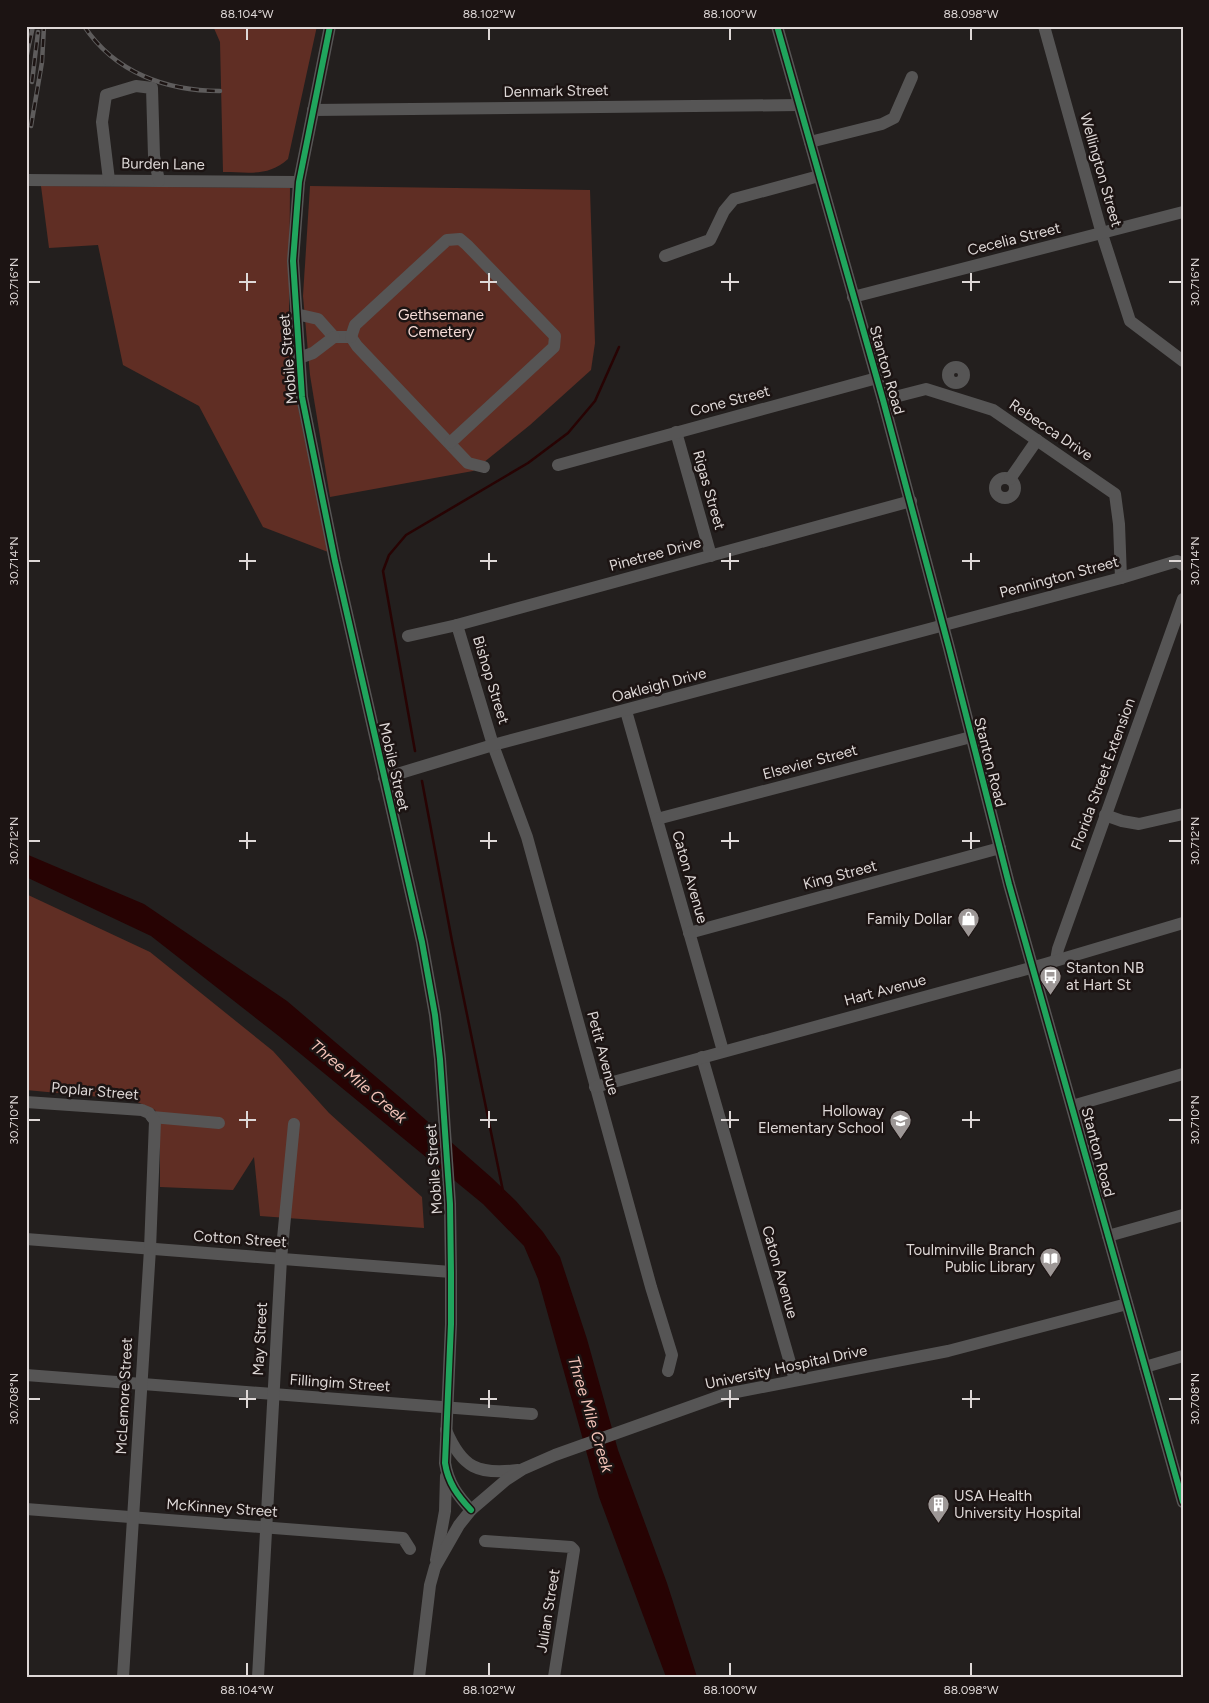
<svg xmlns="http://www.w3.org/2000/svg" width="1209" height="1703" viewBox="0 0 1209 1703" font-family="Figtree,sans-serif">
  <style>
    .green { fill: #602e24 }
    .water { fill: #270303 }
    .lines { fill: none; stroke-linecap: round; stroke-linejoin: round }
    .stream { stroke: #270303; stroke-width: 2.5 }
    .minor { stroke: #565555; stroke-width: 12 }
    .rail-casing { stroke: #5e5c5c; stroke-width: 4.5 }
    .rail { stroke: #1c1413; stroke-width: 2.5; stroke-dasharray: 8; stroke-linecap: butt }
    .cycleway-casing { stroke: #1c1413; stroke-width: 9 }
    .cycleway { stroke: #20a55d; stroke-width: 6 }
    .ticks { fill: none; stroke: #ded8d7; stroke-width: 2 }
    .labels { text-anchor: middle; stroke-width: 5; stroke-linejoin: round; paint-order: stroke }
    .street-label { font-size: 15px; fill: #ded8d7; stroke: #1c1413 }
    .park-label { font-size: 15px; fill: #f6dcd7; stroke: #1c1413 }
    .poi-label { font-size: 15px; fill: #ded8d7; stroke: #1c1413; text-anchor: end }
    .water-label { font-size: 16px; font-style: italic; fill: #f4c3b8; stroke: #1c1413 }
    .neatline { fill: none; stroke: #ded8d7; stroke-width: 2 }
    .ticks-label { font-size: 12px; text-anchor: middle; fill: #ded8d7 }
  </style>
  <rect width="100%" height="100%" fill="#231f1e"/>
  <g class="green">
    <path d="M213 26H317L288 159C268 177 249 172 223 172L220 42Z"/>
    <path d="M41 186 290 188 289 311 296 397 328 552 263 527 199 406 123 365 98 245 49 248Z"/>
    <path d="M310 186 590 190 595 343 591 370 530 425 473 471 330 497 310 375 303 296Z"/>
    <path d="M26 894 150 952 273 1051 329 1113 422 1197 424 1228 260 1216 254 1157 233 1190 160 1187V1124L155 1110 133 1100 26 1090Z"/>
  </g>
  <path class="water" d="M26 854 144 904 287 1001 402 1099 492 1178 516 1201 543 1232 560 1257 587 1339 618 1450 667 1583 697 1677H666L599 1497 538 1279 524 1246 483 1204 280 1037 151 936 26 877Z"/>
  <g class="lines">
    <g class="stream">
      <path d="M415 751 383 571 389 555 406 535 528 463 568 433 595 401 619 347"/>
      <path d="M422 781 452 941 503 1191"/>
    </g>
    <g class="minor">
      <path d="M330 26 299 182 293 261 302 397 335 561 422 942 435 1015 440 1059 450 1204 451 1272V1324L445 1463C448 1483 458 1496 471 1510"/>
      <path d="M777 26 883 400 949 648 1009 884 1183 1502"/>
      <path d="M1044 26 1102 234 1130 321 1183 361"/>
      <path d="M313 110 799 105"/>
      <path d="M810 142 882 124 894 118 912 77"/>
      <path d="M26 180 299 182"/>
      <path d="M109 180 102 122 106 95 136 86 152 88 154 156 159 181"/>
      <path d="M665 256 710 240 724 211 734 199 819 176"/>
      <path d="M853 297 1183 212"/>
      <path d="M296 314 318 319 334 337H351L357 346 468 463 484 467"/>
      <path d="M351 337 355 325 447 240 460 239 467 245 555 336 554 347 450 443"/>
      <path d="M299 358 313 353 334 337"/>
      <circle cx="956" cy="375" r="8"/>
      <path d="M883 400 926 389 993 410 1115 494 1119 524 1121 578"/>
      <path d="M676 432 711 556"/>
      <path d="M558 465 877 378"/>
      <circle cx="1005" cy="488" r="10"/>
      <path d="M1010 479 1037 440"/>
      <path d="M457 625 493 745 527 837 651 1287 672 1355 668 1371"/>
      <path d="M408 636 457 625 911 501"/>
      <path d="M626 711 723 1051"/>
      <path d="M384 778 493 745 1121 578 1177 561 1183 565"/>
      <path d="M1105 815 1122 821 1139 824 1183 814"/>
      <path d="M657 819 971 737"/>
      <path d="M689 933 1000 848"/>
      <path d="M1056 960 1058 949 1183 599"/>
      <path d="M702 1057 795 1380"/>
      <path d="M595 1087 1045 964 1183 923"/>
      <path d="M26 1102 142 1110 149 1113 152 1117 219 1123"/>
      <path d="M1072 1106 1183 1074"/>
      <path d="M1108 1236 1183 1215"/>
      <path d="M26 1239 451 1272"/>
      <path d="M1145 1367 1183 1356"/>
      <path d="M26 1375 532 1414"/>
      <path d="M446 1430C462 1468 478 1475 518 1470"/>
      <path d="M26 1509 403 1538 410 1549"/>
      <path d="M485 1541 571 1547 574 1550 554 1677"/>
      <path d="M436 1560 445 1511 446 1476"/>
      <path d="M123 1677 150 1249 155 1121 152 1117"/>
      <path d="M258 1677 281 1259 294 1124"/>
      <path d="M419 1677 430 1585 435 1567 459 1525 471 1510 506 1480 523 1469 555 1455 726 1394 948 1351 1127 1304"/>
    </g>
    <defs>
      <g id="rail">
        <path d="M84 26C115 73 167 91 220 91"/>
        <path d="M26 59 33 26"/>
        <path d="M32 82 38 32"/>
        <path d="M31 126 42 62 44 26"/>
      </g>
    </defs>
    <use href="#rail" class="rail-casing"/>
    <use href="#rail" class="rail"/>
    <defs>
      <g id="cycleway">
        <path d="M330 26 299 182 293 261 302 397 335 561 422 942 435 1015 440 1059 450 1204 451 1272V1324L445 1463C448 1483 458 1496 471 1510"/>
        <path d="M777 26 883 400 949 648 1009 884 1183 1502"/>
      </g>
    </defs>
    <use href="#cycleway" class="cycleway-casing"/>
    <use href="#cycleway" class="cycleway"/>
  </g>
  <path class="ticks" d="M247 28V40M489 28V40M730 28V40M971 28V40M247 273V291M489 273V291M730 273V291M971 273V291M28 282H40M239 282H256M480 282H497M721 282H739M962 282H980M1169 282H1182M247 553V570M489 553V570M730 553V570M971 553V570M28 561H40M239 561H256M480 561H497M721 561H739M962 561H980M1169 561H1182M247 832V849M489 832V849M730 832V849M971 832V849M28 841H40M239 841H256M480 841H497M721 841H739M962 841H980M1169 841H1182M247 1111V1128M489 1111V1128M730 1111V1128M971 1111V1128M28 1120H40M239 1120H256M480 1120H497M721 1120H739M962 1120H980M1169 1120H1182M247 1390V1408M489 1390V1408M730 1390V1408M971 1390V1408M28 1399H40M239 1399H256M480 1399H497M721 1399H739M962 1399H980M1169 1399H1182M247 1663V1676M489 1663V1676M730 1663V1676M971 1663V1676"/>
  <defs>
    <symbol id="shop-pin" viewBox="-11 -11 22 30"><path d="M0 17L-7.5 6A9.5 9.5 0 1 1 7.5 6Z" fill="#9d9796" stroke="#1c1413"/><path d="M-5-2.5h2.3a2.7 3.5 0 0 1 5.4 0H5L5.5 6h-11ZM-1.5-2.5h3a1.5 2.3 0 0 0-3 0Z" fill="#fff"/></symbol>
    <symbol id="bus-pin" viewBox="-11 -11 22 30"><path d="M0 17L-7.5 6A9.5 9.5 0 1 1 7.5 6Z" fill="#9d9796" stroke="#1c1413"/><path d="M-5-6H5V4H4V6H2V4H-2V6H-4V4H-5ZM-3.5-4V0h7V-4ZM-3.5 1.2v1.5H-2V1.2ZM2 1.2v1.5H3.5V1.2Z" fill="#fff"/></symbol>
    <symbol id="school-pin" viewBox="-11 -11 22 30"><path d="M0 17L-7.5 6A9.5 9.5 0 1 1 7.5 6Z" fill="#9d9796" stroke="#1c1413"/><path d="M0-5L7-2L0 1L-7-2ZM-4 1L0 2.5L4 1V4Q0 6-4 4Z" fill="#fff"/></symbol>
    <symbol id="library-pin" viewBox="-11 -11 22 30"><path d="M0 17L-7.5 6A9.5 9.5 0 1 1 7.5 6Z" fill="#9d9796" stroke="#1c1413"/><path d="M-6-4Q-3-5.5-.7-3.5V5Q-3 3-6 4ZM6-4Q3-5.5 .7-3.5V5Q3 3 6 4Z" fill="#fff"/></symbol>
    <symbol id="building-pin" viewBox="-11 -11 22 30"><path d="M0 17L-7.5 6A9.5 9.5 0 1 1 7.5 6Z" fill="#9d9796" stroke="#1c1413"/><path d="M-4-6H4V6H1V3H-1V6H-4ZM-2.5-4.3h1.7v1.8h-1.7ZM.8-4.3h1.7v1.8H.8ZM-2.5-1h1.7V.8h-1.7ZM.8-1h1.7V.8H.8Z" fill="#fff"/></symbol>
  </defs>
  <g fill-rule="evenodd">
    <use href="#shop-pin" x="956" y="906" width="25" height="34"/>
    <use href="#bus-pin" x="1038" y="964" width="25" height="34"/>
    <use href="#school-pin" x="888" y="1108" width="25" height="34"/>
    <use href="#library-pin" x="1038" y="1246" width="25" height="34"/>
    <use href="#building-pin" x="926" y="1492" width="25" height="34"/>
  </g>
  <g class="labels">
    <g class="street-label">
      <text transform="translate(556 91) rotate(-1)" y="5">Denmark Street</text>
      <text transform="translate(163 164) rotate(1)" y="5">Burden Lane</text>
      <text transform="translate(1101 170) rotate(74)" y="5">Wellington Street</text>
      <text transform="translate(1014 239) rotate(-14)" y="5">Cecelia Street</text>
      <text transform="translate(288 359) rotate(-95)" y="5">Mobile Street</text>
      <text transform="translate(887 370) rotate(74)" y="5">Stanton Road</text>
      <text transform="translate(730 401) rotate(-15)" y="5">Cone Street</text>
      <text transform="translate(1051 430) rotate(34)" y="5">Rebecca Drive</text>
      <text transform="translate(709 490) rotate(74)" y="5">Rigas Street</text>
      <text transform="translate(655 554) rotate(-15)" y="5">Pinetree Drive</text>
      <text transform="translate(1059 577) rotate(-15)" y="5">Pennington Street</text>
      <text transform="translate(491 680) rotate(73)" y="5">Bishop Street</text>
      <text transform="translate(659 685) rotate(-15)" y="5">Oakleigh Drive</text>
      <text transform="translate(810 762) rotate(-15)" y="5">Elsevier Street</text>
      <text transform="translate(990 762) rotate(76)" y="5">Stanton Road</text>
      <text transform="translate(394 767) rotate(77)" y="5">Mobile Street</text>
      <text transform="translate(1103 774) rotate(-70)" y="5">Florida Street Extension</text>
      <text transform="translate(840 875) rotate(-15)" y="5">King Street</text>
      <text transform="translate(690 877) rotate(74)" y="5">Caton Avenue</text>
      <text transform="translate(885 990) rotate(-15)" y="5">Hart Avenue</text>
      <text transform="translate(603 1053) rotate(75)" y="5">Petit Avenue</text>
      <text transform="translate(95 1091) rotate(5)" y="5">Poplar Street</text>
      <text transform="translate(1098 1152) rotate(75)" y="5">Stanton Road</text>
      <text transform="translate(434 1169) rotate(-94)" y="5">Mobile Street</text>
      <text transform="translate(240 1239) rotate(4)" y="5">Cotton Street</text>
      <text transform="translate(780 1272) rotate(74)" y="5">Caton Avenue</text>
      <text transform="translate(260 1339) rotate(-87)" y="5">May Street</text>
      <text transform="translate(786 1367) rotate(-12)" y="5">University Hospital Drive</text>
      <text transform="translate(340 1383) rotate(4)" y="5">Fillingim Street</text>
      <text transform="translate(124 1396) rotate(-87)" y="5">McLemore Street</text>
      <text transform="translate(222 1508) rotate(4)" y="5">McKinney Street</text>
      <text transform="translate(548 1611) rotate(-81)" y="5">Julian Street</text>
    </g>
    <g class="park-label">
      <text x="441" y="320">Gethsemane<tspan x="441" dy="17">Cemetery</tspan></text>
    </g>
    <g class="poi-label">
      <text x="952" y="924">Family Dollar</text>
      <text x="1066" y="973" text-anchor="start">Stanton NB<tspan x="1066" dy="17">at Hart St</tspan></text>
      <text x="884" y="1116">Holloway<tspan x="884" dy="17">Elementary School</tspan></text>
      <text x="1035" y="1255">Toulminville Branch<tspan x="1035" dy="17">Public Library</tspan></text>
      <text x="954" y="1501" text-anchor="start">USA Health<tspan x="954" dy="17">University Hospital</tspan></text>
    </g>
    <g class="water-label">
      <text transform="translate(359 1081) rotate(40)" y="6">Three Mile Creek</text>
      <text transform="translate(591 1414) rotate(73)" y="6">Three Mile Creek</text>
    </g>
  </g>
  <rect width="1209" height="1703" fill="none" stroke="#1c1413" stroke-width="55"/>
  <rect x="28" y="28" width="1154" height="1648" class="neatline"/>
  <g class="ticks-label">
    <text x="247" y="18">88.104°W</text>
    <text x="489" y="18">88.102°W</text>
    <text x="730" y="18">88.100°W</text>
    <text x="971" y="18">88.098°W</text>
    <text transform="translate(14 282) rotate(-90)" y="4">30.716°N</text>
    <text transform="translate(1195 282) rotate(-90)" y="4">30.716°N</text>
    <text transform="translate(14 561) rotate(-90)" y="4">30.714°N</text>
    <text transform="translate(1195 561) rotate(-90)" y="4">30.714°N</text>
    <text transform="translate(14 841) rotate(-90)" y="4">30.712°N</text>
    <text transform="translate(1195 841) rotate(-90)" y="4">30.712°N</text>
    <text transform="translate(14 1120) rotate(-90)" y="4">30.710°N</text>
    <text transform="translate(1195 1120) rotate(-90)" y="4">30.710°N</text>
    <text transform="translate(14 1399) rotate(-90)" y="4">30.708°N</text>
    <text transform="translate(1195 1399) rotate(-90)" y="4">30.708°N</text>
    <text x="247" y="1694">88.104°W</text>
    <text x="489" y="1694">88.102°W</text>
    <text x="730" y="1694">88.100°W</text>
    <text x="971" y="1694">88.098°W</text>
  </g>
</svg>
